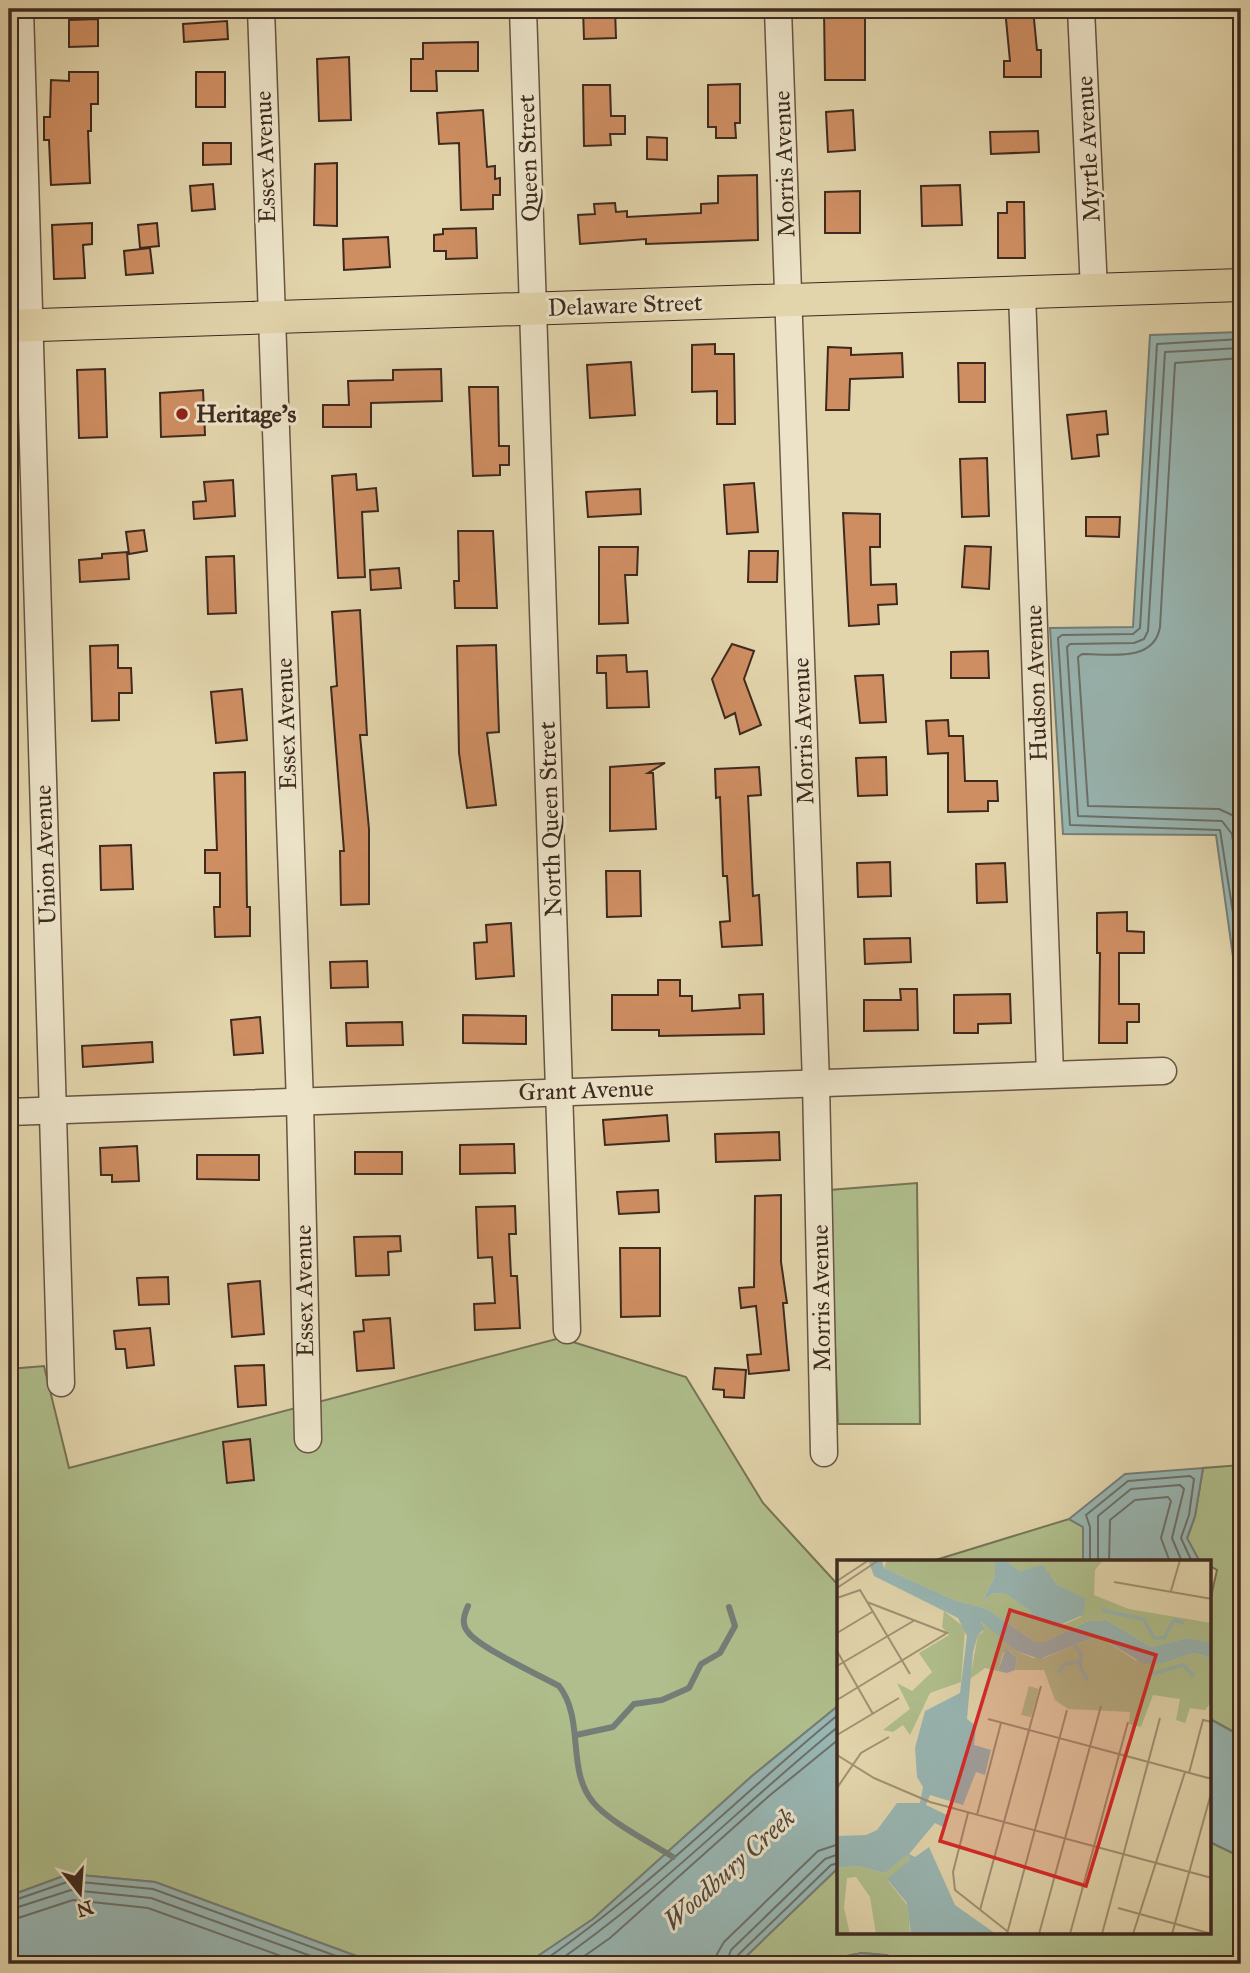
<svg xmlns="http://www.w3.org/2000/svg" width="1250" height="1973" viewBox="0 0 1250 1973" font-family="'IM FELL Great Primer',serif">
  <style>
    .green { fill: #afbe8c; stroke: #767456; stroke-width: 2 }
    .water { fill: #98b6b3; stroke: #747e78; stroke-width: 2 }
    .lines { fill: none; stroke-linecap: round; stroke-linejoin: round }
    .shore { stroke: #6b7069; stroke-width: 2 }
    .stream { stroke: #747e78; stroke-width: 6 }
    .building { fill: #ce8e62; stroke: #3e2a1f; stroke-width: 2 }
    .minor-casing { stroke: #675442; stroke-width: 29 }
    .major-casing { stroke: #3e2a1f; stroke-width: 34 }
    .minor { stroke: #ece3c8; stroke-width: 26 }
    .major { stroke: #e2d4ab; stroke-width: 32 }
    .poi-dot { fill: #8f2418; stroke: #ece3c8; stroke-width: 2.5 }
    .labels { text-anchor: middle; stroke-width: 6; stroke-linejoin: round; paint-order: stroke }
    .street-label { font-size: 24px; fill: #3e2a1f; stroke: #ece3c8 }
    .poi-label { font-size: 24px; font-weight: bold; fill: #3e2a1f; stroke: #ece3c8; text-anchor: start }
    .water-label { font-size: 26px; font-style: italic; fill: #50463d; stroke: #ece3c8 }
    .inset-river { fill: none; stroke: #98b6b3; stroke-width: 3.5 }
    .inset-road { fill: none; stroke: #a09073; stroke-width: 2 }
    .view { fill: #d62828; fill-opacity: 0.15; stroke: #d62828; stroke-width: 3.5 }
    .inset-edge { fill: none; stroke: #3e2a1f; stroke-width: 3.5 }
  </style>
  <rect width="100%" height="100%" fill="#e2d4ab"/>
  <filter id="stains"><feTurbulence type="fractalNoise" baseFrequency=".00286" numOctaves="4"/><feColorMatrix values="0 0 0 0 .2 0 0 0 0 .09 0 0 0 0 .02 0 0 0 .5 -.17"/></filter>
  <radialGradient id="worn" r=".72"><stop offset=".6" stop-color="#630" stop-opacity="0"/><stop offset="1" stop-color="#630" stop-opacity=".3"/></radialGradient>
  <g class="green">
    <path d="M917 1183 920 1424H838L829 1190Z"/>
    <path d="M560 1338 686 1377 763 1503 839 1586V1705L752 1776 593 1919 526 1964H378L155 1882 69 1874 9 1896V1369L44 1366 69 1468Z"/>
    <path d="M1241 1465V1736L1210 1719V1601L1217 1570 1210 1566V1562H1200L1187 1539 1195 1516 1203 1468Z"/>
    <path d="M1069 1519 1083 1527V1562H929Z"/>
    <path d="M1210 1842 1241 1857V1964H902C881 1949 849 1951 827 1964H738L839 1867V1933H1210Z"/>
  </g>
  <g class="water">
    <path d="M1241 332V989L1237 985 1216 835 1063 834 1050 628 1133 627 1150 335Z"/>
    <path d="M1203 1468 1195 1516 1187 1538 1200 1562H1083V1527L1069 1519 1125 1474Z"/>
    <path d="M839 1705V1867L738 1964H526L593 1919 752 1776Z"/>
    <path d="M1210 1719 1241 1736V1857L1210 1842Z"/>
    <path d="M69 1874 155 1882 378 1964H9V1896Z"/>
    <path d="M860 1953 887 1955 902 1964H827Z"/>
  </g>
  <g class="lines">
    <g class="shore">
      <path d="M1241 339 1157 344 1140 628 1133 634 1062 635 1058 638 1070 825 1220 830 1241 964"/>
      <path d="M1241 348 1165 352 1148 631 1144 639 1134 643 1070 644 1067 647 1078 816 1222 821 1232 834 1241 901"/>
      <path d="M1241 358 1175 363 1160 627C1154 663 1109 654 1082 654L1078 657 1088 806 1219 809 1232 815 1241 829"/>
      <path d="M1090 1562V1527L1086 1515 1128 1481 1190 1476 1194 1479 1189 1515 1181 1538 1192 1562"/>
      <path d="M1098 1562V1516L1131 1489 1180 1485 1184 1489 1172 1538 1182 1562"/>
      <path d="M1109 1562 1110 1520 1135 1500 1168 1497 1171 1501 1161 1538 1170 1562"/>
      <path d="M9 1902 70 1881 153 1889 358 1964"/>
      <path d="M9 1910 71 1890 151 1898 333 1964"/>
      <path d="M9 1921 73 1900 148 1908 303 1964"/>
      <path d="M539 1964C646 1891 738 1797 839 1714"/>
      <path d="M554 1964C656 1894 743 1804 839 1726"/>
      <path d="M573 1964 610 1938 769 1796 839 1739"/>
      <path d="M715 1964 717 1954 724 1942 818 1851 839 1844"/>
      <path d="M726 1964 731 1950 825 1859 839 1854"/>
      <path d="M735 1964 737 1956 831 1865 839 1863"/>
    </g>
    <g class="stream">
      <path d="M468 1606C464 1615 461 1624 468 1632 478 1647 539 1675 559 1686 585 1719 566 1770 593 1802 608 1821 651 1843 673 1857"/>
      <path d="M576 1735 613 1727 634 1704 662 1700 689 1688 701 1664 720 1653 735 1626 729 1607"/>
      <path d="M9 1854 12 1901"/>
    </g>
  </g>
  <g class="building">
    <path d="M583 9H615L616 38 584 39Z"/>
    <path d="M824 9H865V80H825Z"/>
    <path d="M1005 9H1033L1037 50H1041V77H1004V61H1010Z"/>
    <path d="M98 19V46L69 47V20Z"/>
    <path d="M227 21 228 39 184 42 183 24Z"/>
    <path d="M478 42V71H436L437 91H411V59H423V43Z"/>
    <path d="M349 57 351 120 319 121 317 59Z"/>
    <path d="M69 72H98V104H91V131H88L90 183 51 185 49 140H44V117H50L51 80 69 81Z"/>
    <rect x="196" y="72" width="29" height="35"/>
    <path d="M740 84V123H735L736 138H716V127H708V85Z"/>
    <path d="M583 85H610L611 116H625V134H610L611 145 584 146Z"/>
    <path d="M483 110 487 167 495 166V179L500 178V195H493V209L461 210 459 143 439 144 437 113Z"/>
    <path d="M853 110 855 150 828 152 826 112Z"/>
    <path d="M1038 131 1039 152 991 154 990 132Z"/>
    <path d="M647 137 667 138V160L647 159Z"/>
    <path d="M203 143H231V164L203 165Z"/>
    <path d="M337 163V226L314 225 315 164Z"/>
    <path d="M757 175 758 240 646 244V239L580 244 578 215 595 214 594 204 615 203 616 212 627 211V217L701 213V204L718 203V176Z"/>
    <path d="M213 184 215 209 192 211 190 186Z"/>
    <path d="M960 185 962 225 922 226 921 186Z"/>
    <path d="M860 191V233H825V192Z"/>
    <path d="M1007 202H1024L1025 258H998V213H1007Z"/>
    <path d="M92 223V244L83 245 85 278 54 279 52 225Z"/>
    <path d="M157 223 159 246 140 248 138 225Z"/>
    <path d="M476 228 477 258 446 259V251H434V235L443 234V229Z"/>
    <path d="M388 237 390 267 344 270 343 239Z"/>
    <path d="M150 248 153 273 126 275 124 251Z"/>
    <path d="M715 344V354H734L735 424H717V391L692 392V345Z"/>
    <path d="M828 347 851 348V355L902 353 903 377 850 379 849 410H826Z"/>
    <path d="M631 362 635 415 590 418 587 365Z"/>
    <path d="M958 363H985V402H959Z"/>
    <path d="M105 369 107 437 79 438 77 370Z"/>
    <path d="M441 369 442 401 371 403V427H323V405H349L348 381 393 380V370Z"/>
    <path d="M469 387H498L499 446H509V465H500V475L473 476Z"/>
    <path d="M203 390 205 435 161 437 160 393Z"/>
    <path d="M1106 411 1108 434 1097 435 1099 456 1072 459 1067 415Z"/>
    <path d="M987 458 989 516 962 517 960 459Z"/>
    <path d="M356 474 357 490 376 488 378 511 362 512 365 577 338 578 332 476Z"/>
    <path d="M233 480 235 516 194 519 193 502 206 501 204 482Z"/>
    <path d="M754 483 758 532 727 534 724 485Z"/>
    <path d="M640 489 641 514 588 517 586 492Z"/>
    <path d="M843 513 880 514V547H870L871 585 896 584 897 604 878 605 879 624 849 626Z"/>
    <path d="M1086 517H1120L1119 537 1086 536Z"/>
    <path d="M144 530 147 551 129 554 126 532Z"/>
    <path d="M458 531H493L497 608H455L454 581H459Z"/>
    <path d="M965 546 991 547 989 589 962 587Z"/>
    <path d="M599 547H638L637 575H625L628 623 599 624Z"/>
    <path d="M749 551H778L777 582H748Z"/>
    <path d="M127 552 129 579 80 582 79 560 102 558V554Z"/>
    <path d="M234 556 236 613 208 614 206 557Z"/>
    <path d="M399 568 401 588 371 590 370 570Z"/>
    <path d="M360 610 367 735H360L369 829V904L341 905 340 851H344L331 687 337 686 332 612Z"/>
    <path d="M732 644 754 651 744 679 761 725 740 734 735 713 725 718 712 679Z"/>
    <path d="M118 645V668H131L132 693H119V720L92 721 90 646Z"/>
    <path d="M496 645 499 732 487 733 496 805 467 808 459 753 457 646Z"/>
    <path d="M988 651 989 678H951V652Z"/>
    <path d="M626 655 627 672 647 671 649 707 607 708 606 673H597V656Z"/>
    <path d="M883 675 886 722 860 723 855 676Z"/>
    <path d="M242 689 247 740 216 743 211 692Z"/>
    <path d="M948 720 949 736H963L965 781H997L998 801H988V811L948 812V753L928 754 926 721Z"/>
    <path d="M886 757 887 795 858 796 856 758Z"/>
    <path d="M665 763 648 773H653L656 829 610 831V767Z"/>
    <path d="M759 767 761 795 748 796 753 896 759 895 762 945 722 947 720 922 730 921 727 876H723L720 797 716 798 715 769Z"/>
    <path d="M245 772 247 907H250V936L215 937 214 907H220V873H205V850H217L214 773Z"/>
    <path d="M131 845 133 889 101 890 100 846Z"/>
    <path d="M890 862 891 896 858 897 857 863Z"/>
    <path d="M1005 863 1007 902 977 903 976 864Z"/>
    <path d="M606 871H640L641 916 607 917Z"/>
    <path d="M1127 912V931L1144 932V953H1119V1004H1139V1022H1127V1043H1099L1100 953H1097V913Z"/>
    <path d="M511 923 514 976 476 979 474 943 487 942 486 925Z"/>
    <path d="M910 938 911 962 865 964 864 939Z"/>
    <path d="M367 961 368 987 331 988 330 962Z"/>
    <path d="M658 980H680V996H692V1011L740 1008 739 995 763 994 764 1034 659 1036V1030H612V995H658Z"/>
    <path d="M900 989H917L918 1030 864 1031V1000H901Z"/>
    <path d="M1010 994 1011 1023 978 1024V1033H954V995Z"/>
    <path d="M463 1015 526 1016V1044L463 1043Z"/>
    <path d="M260 1017 263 1053 234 1055 231 1020Z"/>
    <path d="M402 1022 403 1045 347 1046 346 1023Z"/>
    <path d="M152 1042 153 1062 83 1067 82 1046Z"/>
    <path d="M667 1115 669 1141 605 1145 603 1120Z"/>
    <path d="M779 1132 780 1160 716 1162 715 1134Z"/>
    <path d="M514 1144 515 1173 460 1174V1145Z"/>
    <path d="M137 1146 139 1181 112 1182V1175H101L100 1148Z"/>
    <rect x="355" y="1152" width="47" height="22"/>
    <path d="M197 1155H259V1180L197 1179Z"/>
    <path d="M658 1190 659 1212 619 1214 617 1192Z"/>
    <path d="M781 1195V1262L787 1303H783L789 1370 749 1374 747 1355 761 1354 756 1306 741 1308 739 1288 754 1287 755 1196Z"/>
    <path d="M515 1206 516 1234H509L511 1276H517L520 1328 475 1330 474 1304 495 1303 492 1257 478 1258 476 1207Z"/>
    <path d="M400 1236 401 1251 388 1252 389 1275 356 1276 354 1237Z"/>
    <path d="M620 1248H660V1316L621 1317Z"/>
    <path d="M168 1277 169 1304 139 1305 137 1278Z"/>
    <path d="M260 1281 264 1334 232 1337 228 1284Z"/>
    <path d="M390 1318 394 1368 357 1371 354 1332 364 1331 363 1320Z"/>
    <path d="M150 1328 154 1365 127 1368 125 1349H116L114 1331Z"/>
    <path d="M264 1365 266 1405 238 1407 235 1366Z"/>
    <path d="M715 1368 746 1370 744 1398 724 1397V1390L713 1389Z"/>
    <path d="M250 1439 254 1480 227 1483 223 1442Z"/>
  </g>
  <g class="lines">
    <defs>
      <g id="minor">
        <path d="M20 9 61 1383"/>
        <path d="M261 9 300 1103 308 1439"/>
        <path d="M523 9 567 1330"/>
        <path d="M778 9 816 1083 824 1453"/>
        <path d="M1081 9 1094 290"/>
        <path d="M1022 293 1050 1074"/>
        <path d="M9 1112 1163 1071"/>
      </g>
      <path id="major" d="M9 326 1241 285"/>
    </defs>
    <use href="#minor" class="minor-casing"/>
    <use href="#major" class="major-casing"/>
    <use href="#minor" class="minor"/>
    <use href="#major" class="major"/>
  </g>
  <circle class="poi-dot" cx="182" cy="414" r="7"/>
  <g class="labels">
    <g class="street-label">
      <text transform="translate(1088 149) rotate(-93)" y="8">Myrtle Avenue</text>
      <text transform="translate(265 157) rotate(-92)" y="8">Essex Avenue</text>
      <text transform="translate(528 158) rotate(-92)" y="8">Queen Street</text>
      <text transform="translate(784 164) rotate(-92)" y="8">Morris Avenue</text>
      <text transform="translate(625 305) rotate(-2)" y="8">Delaware Street</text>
      <text transform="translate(1036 683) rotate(-92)" y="8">Hudson Avenue</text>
      <text transform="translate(286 724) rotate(-92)" y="8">Essex Avenue</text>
      <text transform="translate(803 731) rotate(-92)" y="8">Morris Avenue</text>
      <text transform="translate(550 819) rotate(-92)" y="8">North Queen Street</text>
      <text transform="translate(45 855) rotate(-92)" y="8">Union Avenue</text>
      <text transform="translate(586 1090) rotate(-2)" y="8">Grant Avenue</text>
      <text transform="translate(304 1291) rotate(-91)" y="8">Essex Avenue</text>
      <text transform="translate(821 1298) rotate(-91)" y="8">Morris Avenue</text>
    </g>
    <g class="poi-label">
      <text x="196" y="422">Heritage's</text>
    </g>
    <g class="water-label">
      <text transform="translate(729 1869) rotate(-42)" y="9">Woodbury Creek</text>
    </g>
  </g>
  <g transform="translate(837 1560)">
    <rect width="374" height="374" fill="#e2d4ab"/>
    <path d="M50 0H158V16L146 40 157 33 169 34 193 51 195 57 221 67 244 57 249 40 220 25 206 6 183 11 167 0H266L258 10 257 35 292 49 374 63V82L350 78 314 87 269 60 252 61 207 82H198L150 49 117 40 47 8ZM107 51 128 68 124 122 93 133 73 175 66 165 56 172 46 170 73 149 60 123 75 131 95 112 82 93 112 75 105 67ZM145 61 179 91 196 98H207L261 76 298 100 327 103 357 93 374 98V142L368 150 353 148 348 163 339 160 343 139 316 135 304 167 292 164 293 152 231 149 218 140 207 110H178L180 98 172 90 166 93 161 111 148 108 133 119 141 75 146 72ZM192 126 202 129 194 157 184 155ZM71 295 73 300 51 321 71 346 73 374H39L33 337 19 317 10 318 7 348 13 374H0V308L20 306 48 313Z" fill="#afbe8c"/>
    <path d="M31 0 45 1 47 8 117 40 150 49 198 82H207L252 61 269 60 314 87 350 78 374 82V98L357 93 327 103 307 104 261 76 203 99 179 91 144 61 147 69 141 75 136 92 130 159 139 166 137 185 154 190 148 215 139 212 126 245 93 235 89 245 110 255 108 268 98 263 72 294 78 297 92 287 118 345 159 374H74L70 343 50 319 73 300 71 295 48 313 20 306 0 308V276L29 275 40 270 60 243H83L86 227 80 217 78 188 88 151 123 133 130 76 121 58 37 16ZM158 0H167L183 11 206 5 220 25 249 39 246 55 218 67 195 57 193 51 169 34 157 33 146 40 158 16ZM169 88 180 98 178 110 170 113 161 111Z" fill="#98b6b3"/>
    <path class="inset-river" d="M267 47V51L307 59 317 78H327L337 60 347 63M236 84 244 94 243 107 251 121M315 103V114L346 105 357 116M221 112 228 104 242 102"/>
    <path class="inset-road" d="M0 21 32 0M277 22 375 39M0 28 42 0M334 31 343 0M0 38 23 30 73 114M0 73 35 52M0 91 36 154M0 106 78 60M0 140 110 73 30 42M151 159 375 219M0 175 62 138M0 195 37 218 93 242 375 318M352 213 366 160 375 162M0 228 24 193 52 177M131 253 116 312 118 330 170 371M140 255 164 163M281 348 375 374M143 350 204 126M170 374 230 150M202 374 264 146M233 374 291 162M265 374 323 158M296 374 348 212M335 374 375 230"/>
    <path class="view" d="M173 50 319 95 249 326 103 281Z"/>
    <rect width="374" height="374" class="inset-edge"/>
  </g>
  <rect width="1250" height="1973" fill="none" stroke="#e2d4ab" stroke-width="35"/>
  <rect x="10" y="10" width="1229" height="1952" fill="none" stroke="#3e2a1f" stroke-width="3.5"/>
  <rect x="18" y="18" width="1215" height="1938" fill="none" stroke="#3e2a1f" stroke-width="2"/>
  <g transform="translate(80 1893) rotate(163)" stroke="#ece3c8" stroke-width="5" paint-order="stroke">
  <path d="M0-5L12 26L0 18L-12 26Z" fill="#3e2a1f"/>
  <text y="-10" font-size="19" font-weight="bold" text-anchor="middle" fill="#3e2a1f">N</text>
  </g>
  <rect width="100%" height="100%" filter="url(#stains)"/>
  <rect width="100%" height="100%" fill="url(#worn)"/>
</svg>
